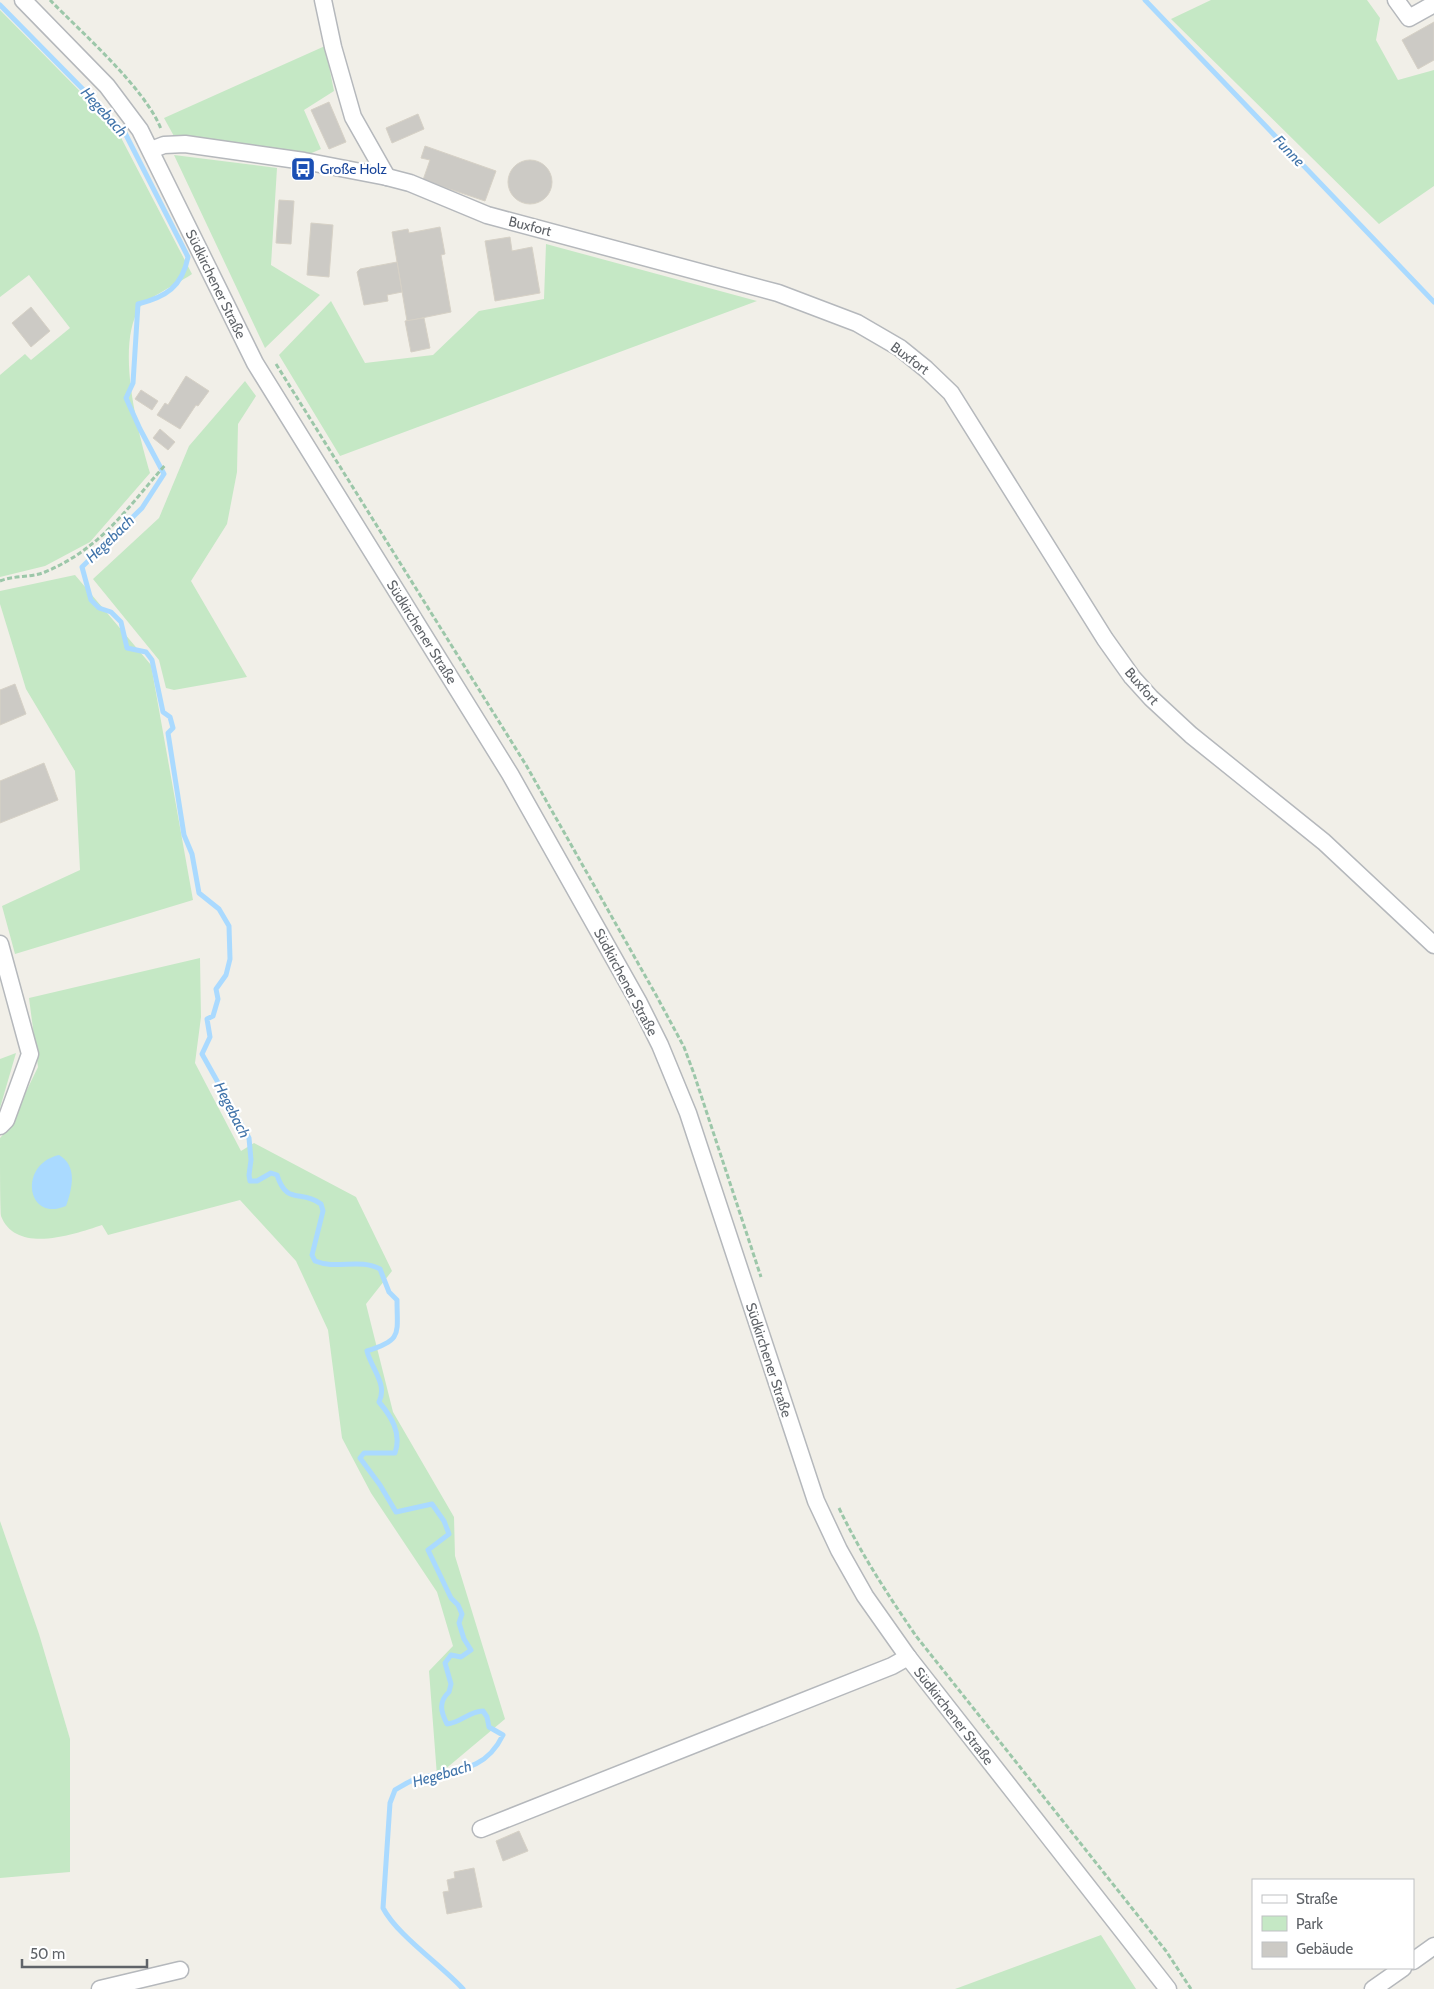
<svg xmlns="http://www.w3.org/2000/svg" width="1434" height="1989" viewBox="0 0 1434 1989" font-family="Cabin,sans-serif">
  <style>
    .green { fill: #c5e8c5 }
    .water { fill: #aadaff }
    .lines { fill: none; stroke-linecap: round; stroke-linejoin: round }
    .stream { stroke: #aadaff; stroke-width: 5 }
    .building { fill: #cccac5; stroke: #d6d1c6 }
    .minor-casing { stroke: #b5b8bc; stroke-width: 19 }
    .path { stroke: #9cc7a9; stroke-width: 3; stroke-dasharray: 5 2.5; stroke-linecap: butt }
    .minor { stroke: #fff; stroke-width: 16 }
    .labels { text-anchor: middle; stroke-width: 4.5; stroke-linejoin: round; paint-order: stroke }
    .transit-label { font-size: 14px; fill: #164399; stroke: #fff; text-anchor: start }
    .street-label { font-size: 14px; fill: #5f6368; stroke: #fff }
    .water-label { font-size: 15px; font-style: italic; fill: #4174aa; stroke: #fff }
  </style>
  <rect width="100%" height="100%" fill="#f1efe8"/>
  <g class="green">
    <path d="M1211 0H1367L1380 18 1376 40 1398 80 1434 70V186L1379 224 1171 19Z"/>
    <path d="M0 10 116 128 192 274C182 281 145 300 140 307 115 346 138 432 150 473L90 542 45 566 0 577V375L25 354 31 360 70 328 29 275 0 297Z"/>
    <path d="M325 46 334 91 304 110 321 149 307 155 175 138 164 118Z"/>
    <path d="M174 155 277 168 271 265 320 295 265 348Z"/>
    <path d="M546 244 757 301 340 456 279 355 331 301 365 363 433 355 479 311 544 299Z"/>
    <path d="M245 381 256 396 238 424 237 472 227 524 191 581 247 677 174 690 166 688 159 660 93 579 159 518 189 446Z"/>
    <path d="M75 575 151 665 193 900 15 954 2 906 80 870 75 771 26 689 0 604V591Z"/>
    <path d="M200 958 201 1017 195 1063 241 1151 254 1143 356 1197 392 1271 366 1304 393 1412 454 1517 455 1556 505 1719 437 1776 429 1671 453 1646 437 1592 371 1493 342 1438 328 1330 296 1261 240 1200 108 1235 102 1225C75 1234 16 1255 1 1216 0 1206 0 1153 0 1138L8 1129 38 1067 29 998Z"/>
    <path d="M16 1053 0 1108V1059Z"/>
    <path d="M0 1521 39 1634 70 1739V1872L0 1878Z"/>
    <path d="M1101 1935 1136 1989H955Z"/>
  </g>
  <path class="water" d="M59 1155C78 1166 72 1189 66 1206 26 1223 18 1164 59 1155Z"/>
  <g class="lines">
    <g class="stream">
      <path d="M1145 0 1434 302"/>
      <path d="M0 5 124 131 188 257C182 287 166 297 138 304L133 383 126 398 140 429 164 474 142 508 82 567 91 600 99 608 111 612 121 622 127 648 146 652 152 660 163 712 170 717 173 728 168 733 184 835 192 854 199 893 219 909 229 926 230 959 226 975 216 989 218 999 213 1016 207 1019 210 1037 202 1054 249 1138 251 1160 249 1175 250 1181H257L271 1173 277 1175C287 1206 301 1189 321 1204L323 1211 312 1255 315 1261C337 1270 359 1258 380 1269L389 1292 397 1300C397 1334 403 1340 367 1351 371 1368 388 1384 379 1402 391 1416 402 1433 395 1453H364L360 1458 380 1485 396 1512 432 1504 444 1521 449 1534 428 1550 451 1598 458 1605 462 1614 459 1623 464 1639 471 1650 461 1657 451 1655 445 1663 451 1684 449 1692C438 1702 441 1712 447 1724 461 1723 469 1711 483 1711L487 1717 489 1727 503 1735C484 1774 453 1769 416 1779 409 1781 402 1786 395 1790L390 1803 383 1908C397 1935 440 1964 463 1989"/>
    </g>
  </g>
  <g class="building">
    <path d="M1434 22V60L1418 69 1402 40Z"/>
    <path d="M329 102 346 142 329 149 311 110Z"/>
    <path d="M418 114 424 129 392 143 386 128Z"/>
    <path d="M425 146 496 171 485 201 423 180 430 160 421 158Z"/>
    <circle cx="530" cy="182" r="22"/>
    <path d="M279 200 294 201 291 244 276 243Z"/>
    <path d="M311 223 333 225 329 277 307 275Z"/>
    <path d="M440 227 445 254 441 255 451 312 407 321 392 232 408 229 409 233Z"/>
    <path d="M510 237 512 251 532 247 540 293 495 301 485 241Z"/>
    <path d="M397 262 402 292 387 295 388 301 364 305 357 272 360 269Z"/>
    <path d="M31 307 50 331 31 347 12 323Z"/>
    <path d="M424 318 430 348 411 352 405 321Z"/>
    <path d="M186 376 209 391 198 406 196 405 180 429 157 415 165 403 168 405Z"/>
    <path d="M141 390 158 401 152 410 135 399Z"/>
    <path d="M160 429 175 442 168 450 153 438Z"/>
    <path d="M15 684 26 714 0 725V690Z"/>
    <path d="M44 763 58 800 0 823V781Z"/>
    <path d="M519 1831 528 1851 503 1861 496 1841Z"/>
    <path d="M474 1868 482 1907 447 1914 443 1892 449 1891 447 1880 455 1878 454 1872Z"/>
  </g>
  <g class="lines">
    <defs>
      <g id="minor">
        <path d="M23 0 107 86 140 130 255 363 510 774 639 1003 660 1045 688 1113 816 1501 839 1550 865 1596 908 1657 1168 1989"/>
        <path d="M323 0 333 47 353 117 387 177"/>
        <path d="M1396 0 1409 18 1434 4"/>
        <path d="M151 150 164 145 185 144 304 161 387 177 410 183 487 215 778 293 857 323 900 348 926 369 951 393 1105 639 1132 677 1151 698 1191 735 1324 842 1434 945"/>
        <path d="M0 944 30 1054 6 1120 0 1126"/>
        <path d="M481 1829 892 1666 908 1657"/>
        <path d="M1413 1961 1434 1946"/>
        <path d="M100 1989 180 1970"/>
        <path d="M1373 1989 1403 1968"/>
      </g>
    </defs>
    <use href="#minor" class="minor-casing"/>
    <g class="path">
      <path d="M50 0C82 33 145 88 161 129"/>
      <path d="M276 364 526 765 656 995 684 1047 694 1074 761 1277"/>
      <path d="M0 581C14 575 31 578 45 572 102 548 127 508 166 464"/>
      <path d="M839 1508C861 1554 888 1595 916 1636L1166 1951 1191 1989"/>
    </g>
    <use href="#minor" class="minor"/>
  </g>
  <defs>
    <symbol id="bus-square" viewBox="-11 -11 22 22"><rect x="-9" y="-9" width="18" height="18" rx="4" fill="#1a4fb4" stroke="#fff"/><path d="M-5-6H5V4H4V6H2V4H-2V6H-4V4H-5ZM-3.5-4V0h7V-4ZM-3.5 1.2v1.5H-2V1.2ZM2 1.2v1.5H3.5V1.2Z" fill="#fff"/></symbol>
  </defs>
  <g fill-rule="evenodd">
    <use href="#bus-square" x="289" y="155" width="28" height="28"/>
  </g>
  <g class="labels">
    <g class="transit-label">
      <text x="320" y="174">Große Holz</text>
    </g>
    <g class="street-label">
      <text transform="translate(530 226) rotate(14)" y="5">Buxfort</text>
      <text transform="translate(216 284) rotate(64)" y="5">Südkirchener Straße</text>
      <text transform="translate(910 358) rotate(37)" y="5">Buxfort</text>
      <text transform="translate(422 632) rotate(58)" y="5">Südkirchener Straße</text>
      <text transform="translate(1142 686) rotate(49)" y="5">Buxfort</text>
      <text transform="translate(626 982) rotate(62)" y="5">Südkirchener Straße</text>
      <text transform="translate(769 1360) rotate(72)" y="5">Südkirchener Straße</text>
      <text transform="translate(954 1716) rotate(52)" y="5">Südkirchener Straße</text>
    </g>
    <g class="water-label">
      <text transform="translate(104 112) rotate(48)" y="5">Hegebach</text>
      <text transform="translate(1289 151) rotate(46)" y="5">Funne</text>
      <text transform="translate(110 539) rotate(-44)" y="5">Hegebach</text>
      <text transform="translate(232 1110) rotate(63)" y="5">Hegebach</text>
      <text transform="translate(442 1774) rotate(-16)" y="5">Hegebach</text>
    </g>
  </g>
  <rect x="1252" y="1879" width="162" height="90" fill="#ffffff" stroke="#bfc1c3"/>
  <rect x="1262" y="1895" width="25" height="8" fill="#ffffff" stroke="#bfc1c3"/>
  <text x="1296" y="1904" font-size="15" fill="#5f6368">Straße</text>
  <rect x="1262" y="1916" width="25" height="15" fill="#c5e8c5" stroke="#bfc1c3"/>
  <text x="1296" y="1929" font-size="15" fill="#5f6368">Park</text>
  <rect x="1262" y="1942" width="25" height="15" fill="#cccac5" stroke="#bfc1c3"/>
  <text x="1296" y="1954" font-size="15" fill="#5f6368">Gebäude</text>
  <path d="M22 1959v8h125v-8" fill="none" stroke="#5f6368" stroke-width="2.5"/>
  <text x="30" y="1959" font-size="15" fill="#5f6368" stroke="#ffffff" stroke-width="4" paint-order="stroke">50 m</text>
</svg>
